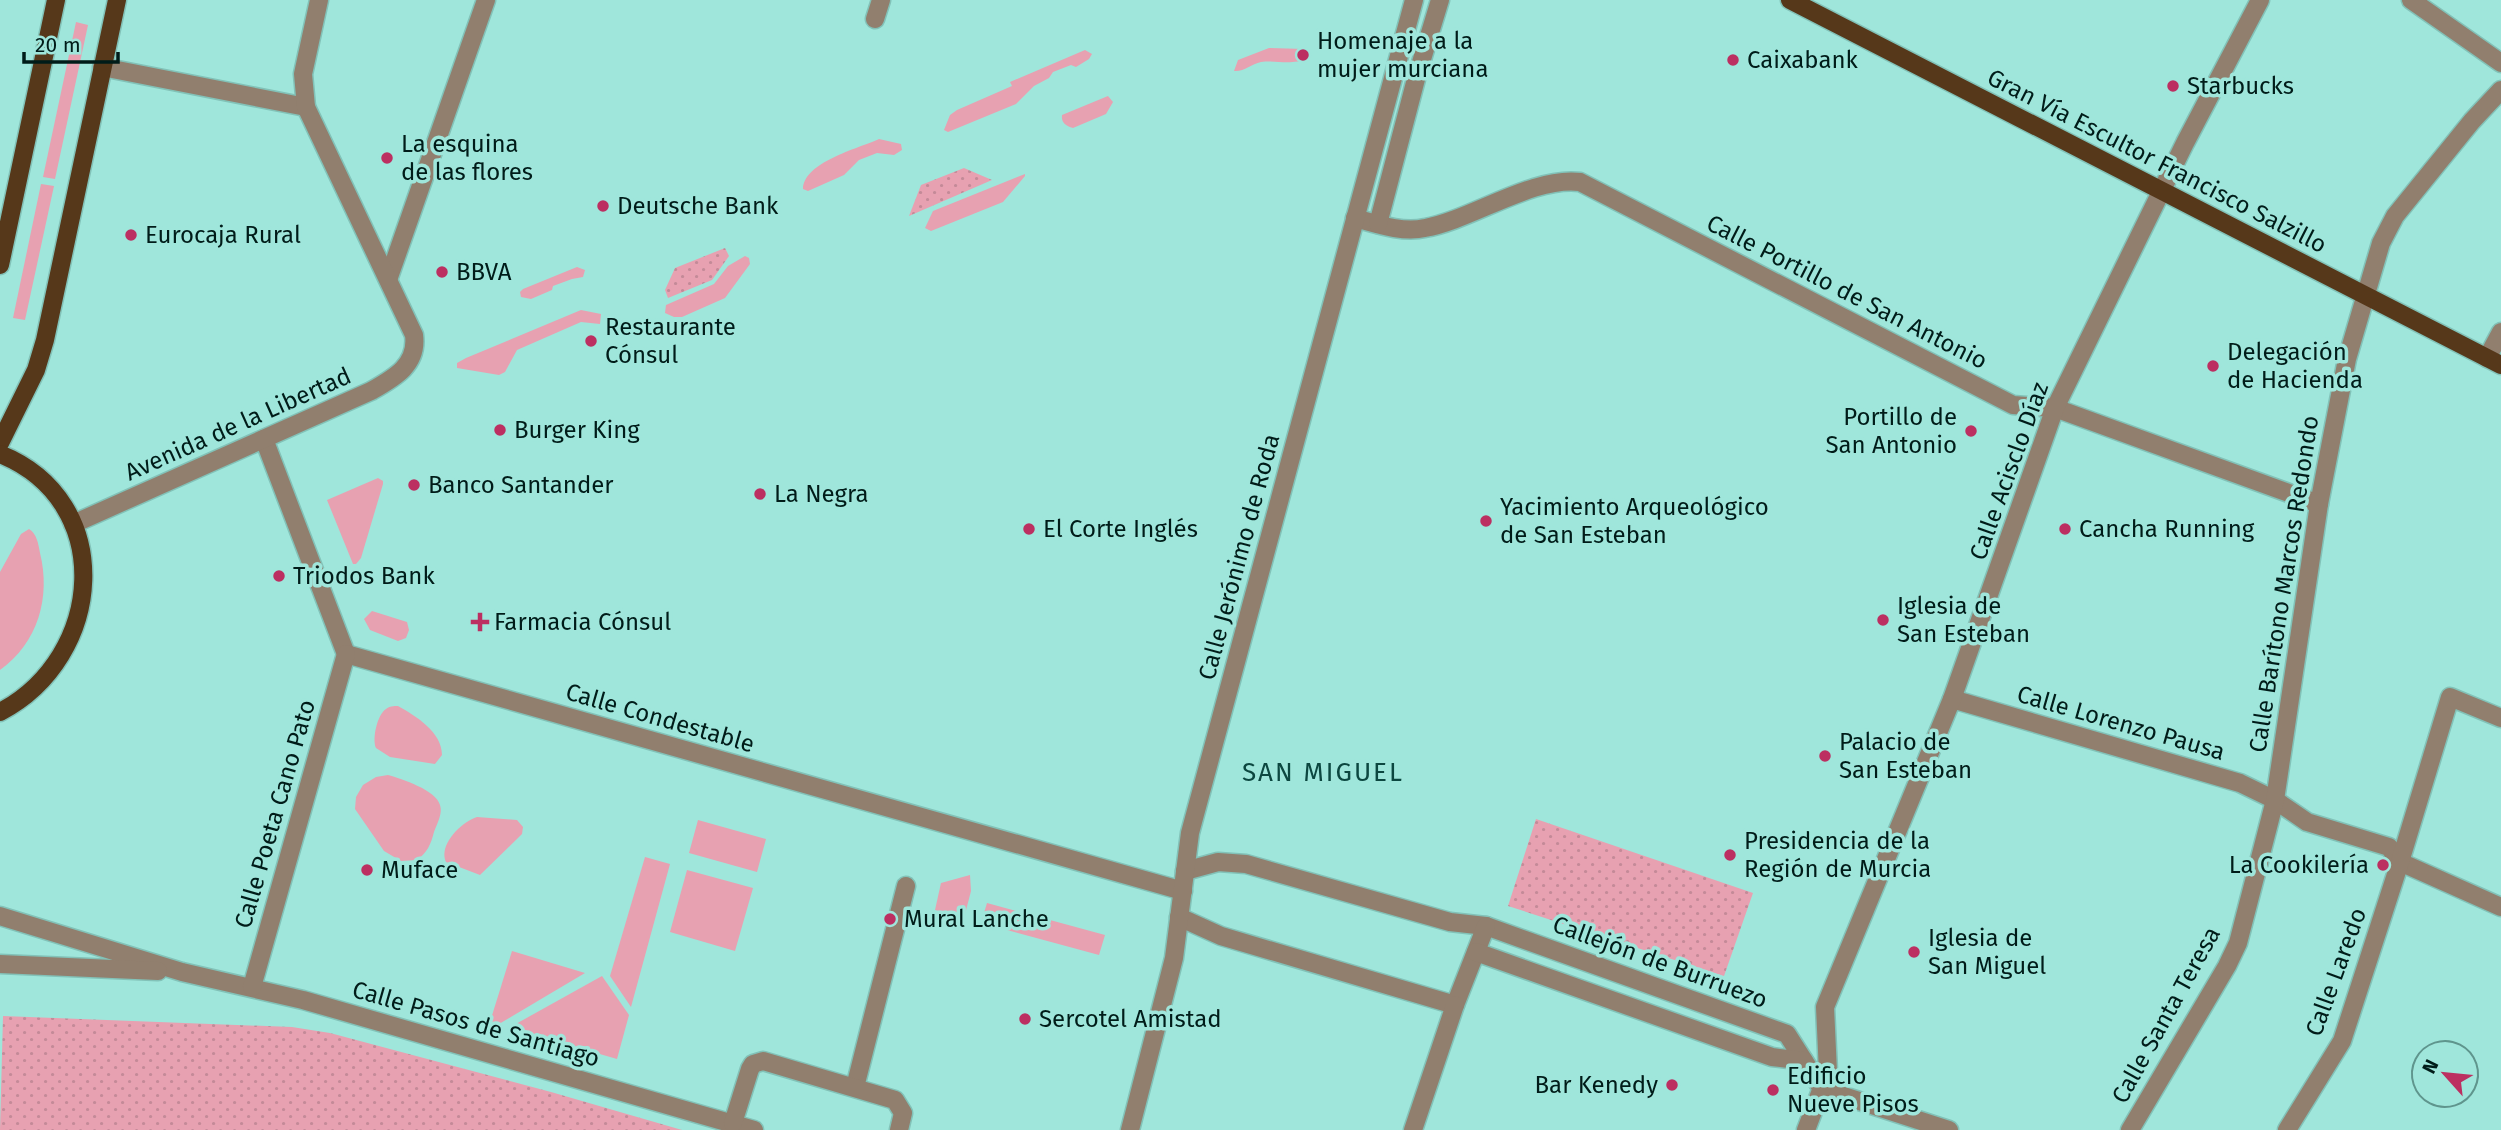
<svg xmlns="http://www.w3.org/2000/svg" width="2501" height="1130" viewBox="0 0 2501 1130" font-family="'Fira Sans',sans-serif">
  <style>
    .grass { fill: #e7a1b1 }
    .park { fill: url(#park-dots) }
    .lines { fill: none; stroke-linecap: round; stroke-linejoin: round }
    .minor-casing { stroke: #82c2b8; stroke-width: 21 }
    .major-casing { stroke: #82c2b8; stroke-width: 21 }
    .minor { stroke: #917f6e; stroke-width: 18 }
    .major { stroke: #56381a; stroke-width: 18 }
    .poi-dot { fill: #bc2f61; stroke: #9fe6db; stroke-width: 2.5 }
    .labels { text-anchor: middle; stroke-width: 7; stroke-linejoin: round; paint-order: stroke }
    .poi-label { font-size: 24px; fill: #001c19; stroke: #9fe6db; text-anchor: start }
    .street-label { font-size: 24px; fill: #001c19; stroke: #9fe6db }
    .neighbourhood-label { font-size: 26px; letter-spacing: 2px; fill: #0c4740; stroke: #9fe6db }
  </style>
  <defs>
    <pattern id="park-dots" width="8" height="8" patternUnits="userSpaceOnUse" patternTransform="scale(1.75)"><rect width="8" height="8" fill="#e7a1b1"/><path d="M2 2h.1M6 6h.1" fill="none" stroke="#c48a98" stroke-width="1.8" stroke-linecap="round"/></pattern>
  </defs>
  <rect width="100%" height="100%" fill="#9fe6db"/>
  <g class="grass">
    <path d="M76 22 88 25 55 179 43 177Z"/>
    <path d="M1269 48 1304 49 1310 53 1309 58C1290 66 1279 60 1261 62 1251 64 1244 72 1234 71L1238 60Z"/>
    <path d="M1085 50 1092 54 1089 59 1076 67 1071 65 1053 72 1049 78 1034 86 1016 104 948 132 944 130 950 115 957 110 1012 86 1010 82Z"/>
    <path d="M1108 96 1113 102 1106 114 1073 128C1066 126 1061 123 1062 115Z"/>
    <path d="M879 139 901 144 902 150 894 155 877 153 859 160 844 175 808 191 803 189C804 162 857 149 879 139Z"/>
    <path d="M1025 174V176L1003 202 931 231 925 228 933 211Z"/>
    <path d="M41 184 54 186 25 320 13 318Z"/>
    <path d="M745 256 749 258 750 264 725 298 682 317H674L665 313 666 305 714 284 728 266Z"/>
    <path d="M577 267 585 270 583 277 572 279 553 286 552 290 531 299 521 297 520 292 523 289Z"/>
    <path d="M581 310 601 314 600 324 581 322 517 350 505 372 499 375 457 368V363L466 358Z"/>
    <path d="M378 478 383 481V484L361 558 356 564H353L327 500Z"/>
    <path d="M29 529C37 534 38 543 40 553 51 597 38 643 0 670V572L21 534Z"/>
    <path d="M372 611 407 622 409 630 406 638 398 641 370 630 364 619Z"/>
    <path d="M398 706C416 716 442 732 442 755L435 764 390 757 376 748C372 739 377 715 386 709 390 706 393 706 398 706Z"/>
    <path d="M388 775C402 779 436 790 440 805 443 813 437 824 434 832 431 844 427 853 417 860L401 861 384 851 355 809 356 797 363 785 376 777Z"/>
    <path d="M477 817 517 820 523 827 522 834 480 875 446 862C438 845 461 822 477 817Z"/>
    <path d="M698 820 766 839 757 872 689 853Z"/>
    <path d="M645 857 670 864 631 1007 610 976Z"/>
    <path d="M687 870 753 888 735 951 670 932Z"/>
    <path d="M970 875 971 891 964 918 935 910 941 883Z"/>
    <path d="M987 903 1105 935 1099 955 981 923Z"/>
    <path d="M512 951 585 973 499 1024 490 1022Z"/>
    <path d="M602 976 629 1015 617 1059 513 1029 514 1025Z"/>
  </g>
  <g class="park">
    <path d="M964 168 992 180 909 216 921 185Z"/>
    <path d="M725 248 729 256 712 280 668 298 665 290 675 268Z"/>
    <path d="M1536 819 1753 893 1724 976 1508 906Z"/>
    <path d="M3 1016 292 1027 330 1033 551 1092 682 1130H0Z"/>
  </g>
  <g class="lines">
    <defs>
      <g id="minor">
        <path d="M2411 0 2501 63"/>
        <path d="M875 19 881 0"/>
        <path d="M102 67 306 107"/>
        <path d="M1355 218C1377 224 1402 233 1425 228 1471 220 1533 176 1580 182L2013 405 2055 408 2319 504"/>
        <path d="M1378 224 1416 79 1440 0"/>
        <path d="M389 277 486 0"/>
        <path d="M2487 358 2501 332"/>
        <path d="M264 439 346 654"/>
        <path d="M73 524 371 391C394 378 418 365 414 335L306 107 303 74 319 0"/>
        <path d="M346 654 1183 891"/>
        <path d="M1952 699 2240 783 2275 800 2307 822 2389 847 2400 862 2501 907"/>
        <path d="M1185 871 1218 862 1246 864 1450 922 1486 926 1787 1034 1822 1089"/>
        <path d="M0 916 182 972 303 1000 754 1130"/>
        <path d="M1179 917 1221 936 1455 1005 1486 926"/>
        <path d="M1476 952 1772 1057 1804 1061"/>
        <path d="M0 964 158 971"/>
        <path d="M252 987 346 654"/>
        <path d="M855 1087 906 886"/>
        <path d="M1822 1089 1949 1130"/>
        <path d="M733 1123 750 1069 753 1064 763 1061 895 1100 903 1113 899 1130"/>
        <path d="M1130 1130 1174 958 1190 833 1414 0"/>
        <path d="M1413 1130 1455 1005"/>
        <path d="M1806 1130 1828 1072 1825 1007 1952 699 2055 408 2185 143 2260 0"/>
        <path d="M2130 1130 2227 966 2238 943 2275 800 2319 504 2347 359 2381 243 2395 216 2472 121 2501 90"/>
        <path d="M2287 1130 2342 1041 2400 862 2450 697 2501 718"/>
      </g>
      <g id="major">
        <path d="M1790 0 2501 365"/>
        <path d="M0 265 56 0"/>
        <path d="M0 443 36 370 45 340 117 0"/>
        <path d="M0 454C117 501 105 657 0 712"/>
      </g>
    </defs>
    <use href="#minor" class="minor-casing"/>
    <use href="#major" class="major-casing"/>
    <use href="#minor" class="minor"/>
    <use href="#major" class="major"/>
  </g>
  <g class="poi-dot">
    <circle cx="1303" cy="55" r="7"/>
    <circle cx="1733" cy="60" r="7"/>
    <circle cx="2173" cy="86" r="7"/>
    <circle cx="387" cy="158" r="7"/>
    <circle cx="603" cy="206" r="7"/>
    <circle cx="131" cy="235" r="7"/>
    <circle cx="442" cy="272" r="7"/>
    <circle cx="591" cy="341" r="7"/>
    <circle cx="2213" cy="366" r="7"/>
    <circle cx="500" cy="430" r="7"/>
    <circle cx="1971" cy="431" r="7"/>
    <circle cx="414" cy="485" r="7"/>
    <circle cx="760" cy="494" r="7"/>
    <circle cx="1486" cy="521" r="7"/>
    <circle cx="1029" cy="529" r="7"/>
    <circle cx="2065" cy="529" r="7"/>
    <circle cx="279" cy="576" r="7"/>
    <circle cx="1883" cy="620" r="7"/>
    <path d="M476.5 611.5h7v7h7v7h-7v7h-7v-7h-7v-7h7z"/>
    <circle cx="1825" cy="756" r="7"/>
    <circle cx="1730" cy="855" r="7"/>
    <circle cx="2383" cy="865" r="7"/>
    <circle cx="367" cy="870" r="7"/>
    <circle cx="890" cy="919" r="7"/>
    <circle cx="1914" cy="952" r="7"/>
    <circle cx="1025" cy="1019" r="7"/>
    <circle cx="1672" cy="1085" r="7"/>
    <circle cx="1773" cy="1090" r="7"/>
  </g>
  <g class="labels">
    <g class="poi-label">
      <text x="1317" y="49">Homenaje a la<tspan x="1317" dy="28">mujer murciana</tspan></text>
      <text x="1747" y="68">Caixabank</text>
      <text x="2187" y="94">Starbucks</text>
      <text x="401" y="152">La esquina<tspan x="401" dy="28">de las flores</tspan></text>
      <text x="617" y="214">Deutsche Bank</text>
      <text x="145" y="243">Eurocaja Rural</text>
      <text x="456" y="280">BBVA</text>
      <text x="605" y="335">Restaurante<tspan x="605" dy="28">Cónsul</tspan></text>
      <text x="2227" y="360">Delegación<tspan x="2227" dy="28">de Hacienda</tspan></text>
      <text x="1957" y="425" text-anchor="end">Portillo de<tspan x="1957" dy="28">San Antonio</tspan></text>
      <text x="514" y="438">Burger King</text>
      <text x="428" y="493">Banco Santander</text>
      <text x="774" y="502">La Negra</text>
      <text x="1500" y="515">Yacimiento Arqueológico<tspan x="1500" dy="28">de San Esteban</tspan></text>
      <text x="1043" y="537">El Corte Inglés</text>
      <text x="2079" y="537">Cancha Running</text>
      <text x="293" y="584">Triodos Bank</text>
      <text x="1897" y="614">Iglesia de<tspan x="1897" dy="28">San Esteban</tspan></text>
      <text x="494" y="630">Farmacia Cónsul</text>
      <text x="1839" y="750">Palacio de<tspan x="1839" dy="28">San Esteban</tspan></text>
      <text x="1744" y="849">Presidencia de la<tspan x="1744" dy="28">Región de Murcia</tspan></text>
      <text x="2369" y="873" text-anchor="end">La Cookilería</text>
      <text x="381" y="878">Muface</text>
      <text x="904" y="927">Mural Lanche</text>
      <text x="1928" y="946">Iglesia de<tspan x="1928" dy="28">San Miguel</tspan></text>
      <text x="1039" y="1027">Sercotel Amistad</text>
      <text x="1787" y="1084">Edificio<tspan x="1787" dy="28">Nueve Pisos</tspan></text>
      <text x="1658" y="1093" text-anchor="end">Bar Kenedy</text>
    </g>
    <g class="street-label">
      <text transform="translate(2157 161) rotate(27)" y="8">Gran Vía Escultor Francisco Salzillo</text>
      <text transform="translate(1847 292) rotate(27)" y="8">Calle Portillo de San Antonio</text>
      <text transform="translate(238 424) rotate(-24)" y="8">Avenida de la Libertad</text>
      <text transform="translate(2009 471) rotate(-70)" y="8">Calle Acisclo Díaz</text>
      <text transform="translate(1239 557) rotate(-75)" y="8">Calle Jerónimo de Roda</text>
      <text transform="translate(2284 584) rotate(-81)" y="8">Calle Barítono Marcos Redondo</text>
      <text transform="translate(660 718) rotate(16)" y="8">Calle Condestable</text>
      <text transform="translate(2121 723) rotate(16)" y="8">Calle Lorenzo Pausa</text>
      <text transform="translate(275 814) rotate(-74)" y="8">Calle Poeta Cano Pato</text>
      <text transform="translate(1660 962) rotate(20)" y="8">Callejón de Burruezo</text>
      <text transform="translate(2336 972) rotate(-70)" y="8">Calle Laredo</text>
      <text transform="translate(2166 1015) rotate(-61)" y="8">Calle Santa Teresa</text>
      <text transform="translate(476 1024) rotate(16)" y="8">Calle Pasos de Santiago</text>
    </g>
    <g class="neighbourhood-label">
      <text x="1323" y="781">SAN MIGUEL</text>
    </g>
  </g>
  <g transform="translate(2445 1074) rotate(297)"><circle r="33" fill="#9fe6db" stroke="#5f958d" stroke-width="2"/>
  <path d="M0-5L12 26L0 18L-12 26Z" fill="#bc2f61"/>
  <text y="-10" font-size="19" font-weight="bold" text-anchor="middle" fill="#001c19">N</text>
  </g>
  <path d="M24 52v10h94v-10" fill="none" stroke="#001c19" stroke-width="3.5"/>
  <text x="35" y="52" font-size="21" fill="#001c19" stroke="#9fe6db" stroke-width="5" paint-order="stroke">20 m</text>
</svg>
